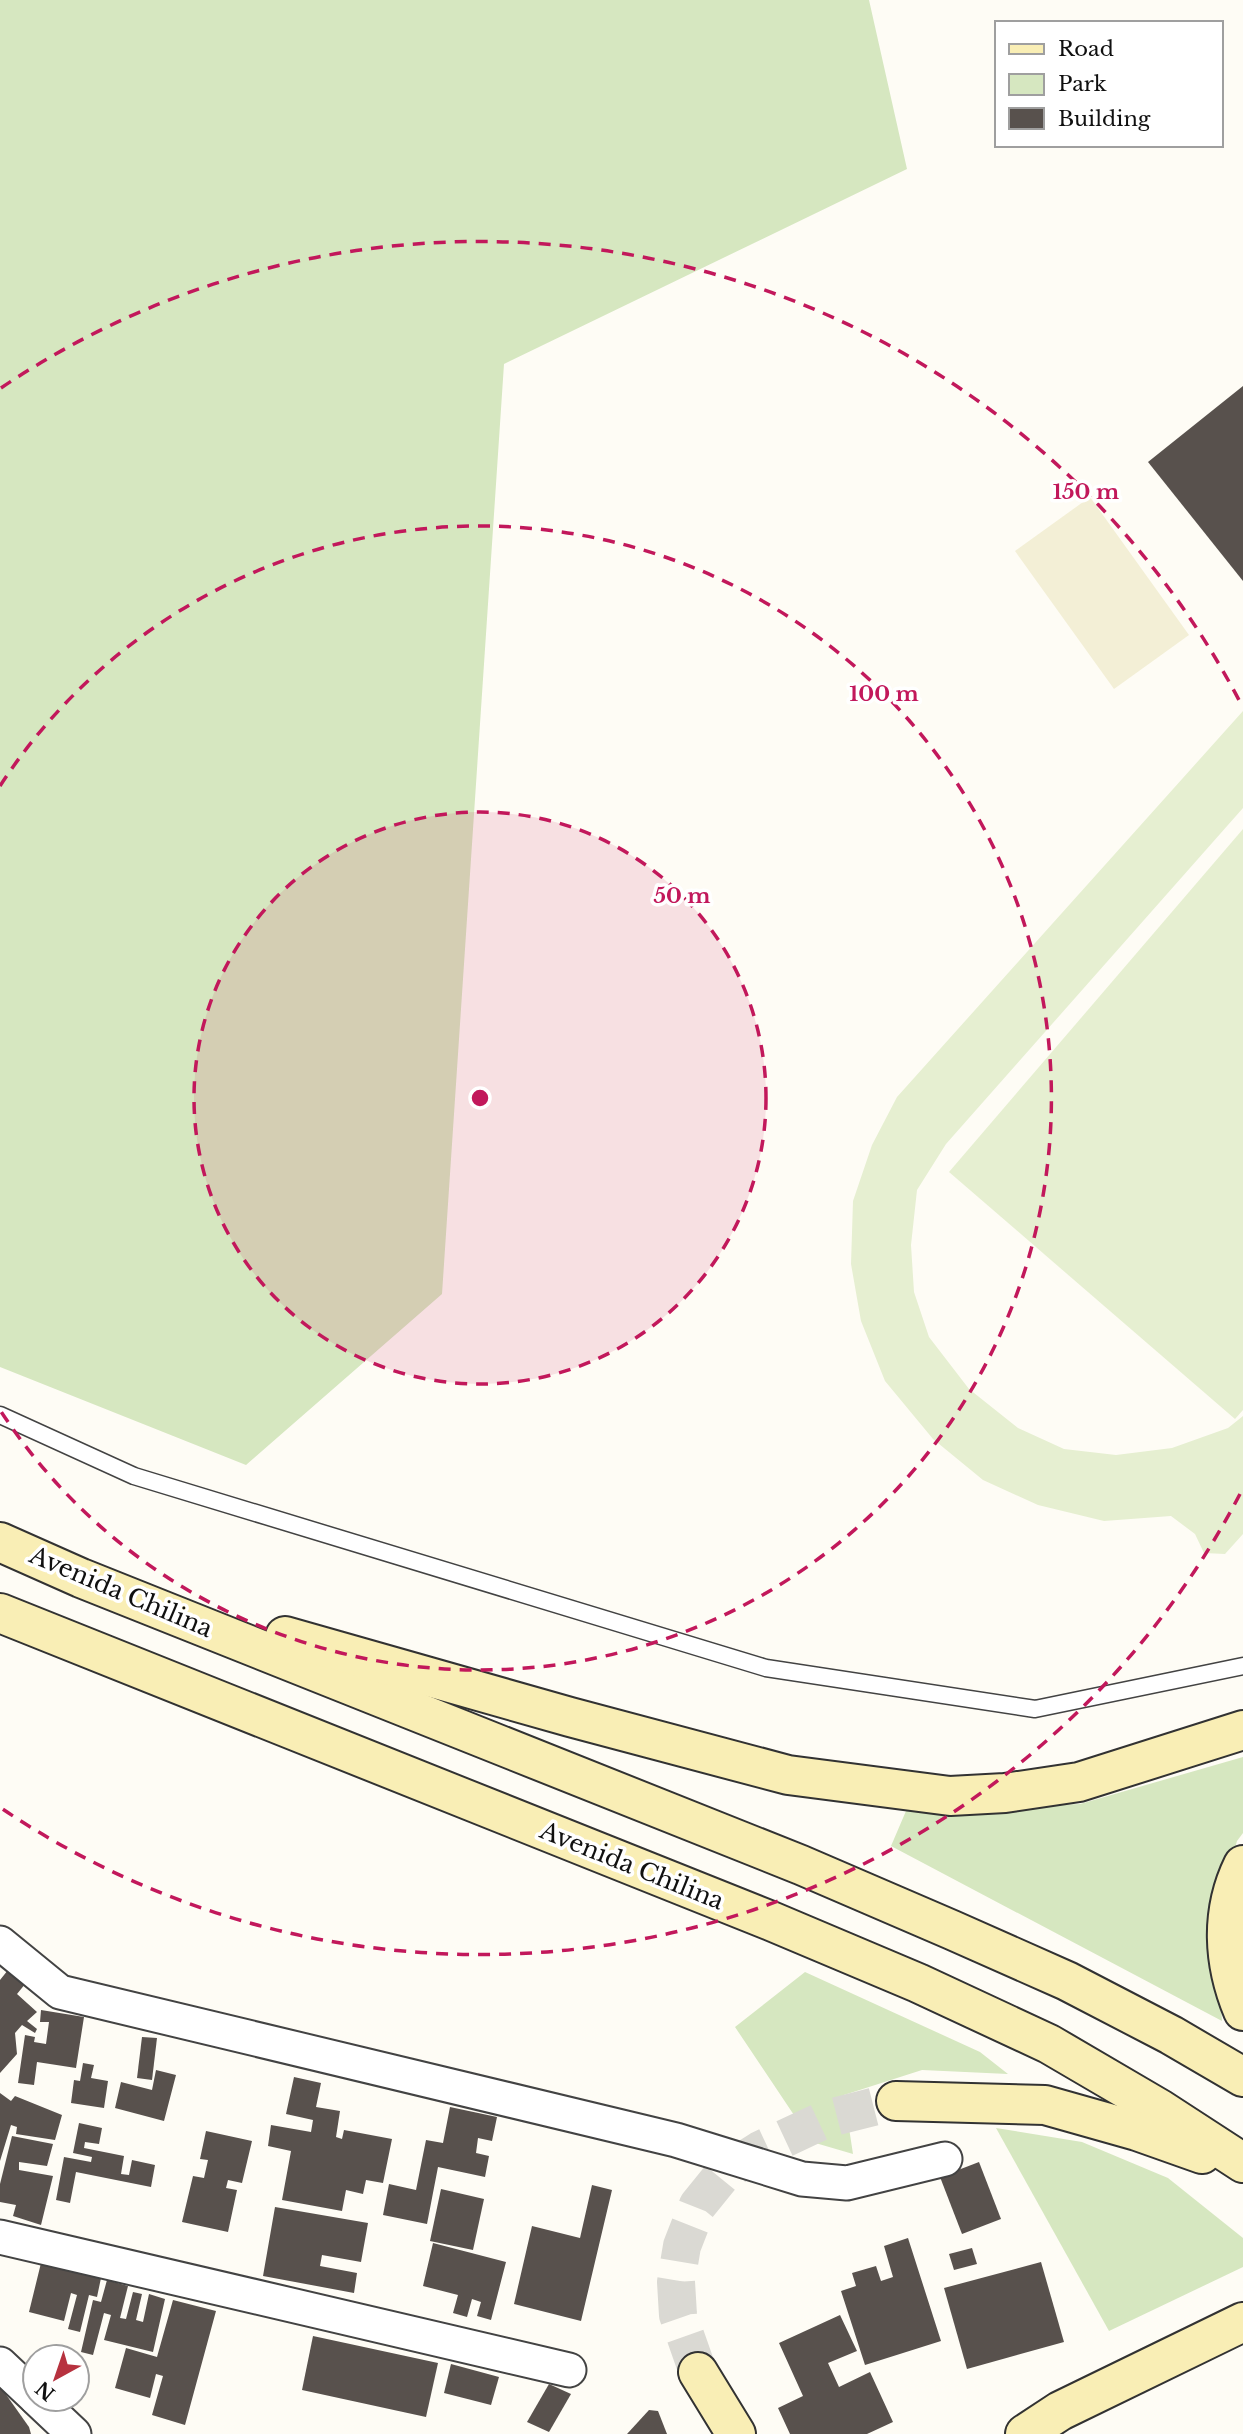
<svg xmlns="http://www.w3.org/2000/svg" width="1243" height="2434" viewBox="0 0 1243 2434" font-family="'Libre Baskerville',serif">
  <style>
    .farmland { fill: #f3efd6 }
    .green { fill: #d6e7c0 }
    .pitch { fill: #e6efd1 }
    .building { fill: #58514d }
    .lines { fill: none; stroke-linecap: round; stroke-linejoin: round }
    .secondary-tunnel { stroke: #dad9d3; stroke-width: 38; stroke-dasharray: 38 19; stroke-linecap: butt }
    .lane-casing { stroke: #434343; stroke-width: 19 }
    .street-casing { stroke: #434343; stroke-width: 37 }
    .secondary-casing { stroke: #323232; stroke-width: 42 }
    .lane { stroke: #fff; stroke-width: 16 }
    .street { stroke: #fff; stroke-width: 33 }
    .secondary { stroke: #f9eeb5; stroke-width: 38 }
    .ring { fill: none; stroke: #c2185b; stroke-width: 3.5; stroke-dasharray: 12 9 }
    .labels { text-anchor: middle; stroke-width: 7; stroke-linejoin: round; paint-order: stroke }
    .street-label { font-size: 24px; fill: #101010; stroke: #fff }
    .centre { fill: #c2185b; stroke: #fff; stroke-width: 3.5 }
    .ring-label { font-size: 21px; text-anchor: middle; font-weight: bold; fill: #c2185b; stroke: #fff; stroke-width: 7; stroke-linejoin: round; paint-order: stroke }
  </style>
  <rect width="100%" height="100%" fill="#fefcf5"/>
  <path class="farmland" d="M1090 497 1189 635 1114 689 1015 551Z"/>
  <g class="green">
    <path d="M0 0H869L907 169 504 364 442 1294 246 1465 0 1367Z"/>
    <path d="M1243 1757V1833L1237 1841 1216 1917 1222 2021 891 1846 906 1811 1080 1804Z"/>
    <path d="M805 1972 980 2052 1008 2074 922 2070 844 2095 853 2154 812 2142 735 2027Z"/>
    <path d="M996 2128 1082 2142 1168 2178 1243 2238V2267L1109 2331Z"/>
  </g>
  <g class="pitch">
    <path d="M1243 711V808L946 1144 917 1190 911 1245 914 1292 929 1337 969 1389 1018 1428 1064 1449 1116 1455 1172 1448 1228 1428 1243 1416V1534L1225 1554 1204 1553 1195 1534 1171 1516 1104 1521 1038 1505 983 1480 933 1439 885 1381 861 1321 851 1264 853 1201 872 1145 897 1097Z"/>
    <path d="M1243 829V1410L1235 1419 949 1172Z"/>
  </g>
  <g class="building">
    <path d="M1243 386V581L1148 462Z"/>
    <path d="M12 1965 30 1978 17 1994 37 2012 27 2021 37 2029 35 2033 22 2025 15 2033 17 2054 0 2073V1980Z"/>
    <path d="M41 2010 84 2017 76 2068 37 2062 34 2085 18 2083 25 2035 35 2037 34 2042 46 2044 49 2022H40Z"/>
    <path d="M142 2037 157 2038 152 2080 137 2078Z"/>
    <path d="M83 2063 94 2065 91 2078 108 2081 104 2108 71 2103 74 2080 80 2081Z"/>
    <path d="M156 2070 176 2075 164 2121 115 2108 121 2082 152 2090Z"/>
    <path d="M294 2077 321 2083 316 2107 340 2111 336 2137 342 2139 344 2130 392 2139 383 2183 366 2180 363 2194 346 2190 342 2211 282 2200 291 2151 268 2146 271 2125 311 2132 313 2120 286 2114Z"/>
    <path d="M0 2093 11 2101 15 2096 62 2115 55 2140 16 2134 17 2127 11 2125 0 2161Z"/>
    <path d="M450 2107 497 2117 492 2141 478 2138 476 2153 489 2156 485 2177 438 2167 427 2224 383 2215 389 2184 416 2190 426 2140 443 2143Z"/>
    <path d="M79 2123 102 2128 99 2144 85 2142 84 2148 124 2156 121 2174 129 2175 132 2160 155 2165 151 2187 76 2172 70 2203 56 2200 64 2157 91 2162 92 2157 73 2153Z"/>
    <path d="M206 2131 252 2141 242 2183 228 2180 226 2188 237 2190 228 2232 182 2222 193 2176 204 2178 208 2160 200 2159Z"/>
    <path d="M12 2136 53 2144 47 2166 19 2162V2170L53 2176 41 2225 13 2216 16 2205 0 2202V2184Z"/>
    <path d="M979 2162 1001 2219 962 2234 940 2177Z"/>
    <path d="M592 2185 612 2190 581 2321 514 2304 532 2226 580 2238Z"/>
    <path d="M441 2189 484 2199 473 2250 430 2241Z"/>
    <path d="M275 2207 368 2223 361 2262 322 2255 320 2266 357 2273 354 2293 263 2276Z"/>
    <path d="M908 2238 941 2341 865 2365 841 2291 856 2286 852 2273 876 2266 881 2281 893 2277 884 2246Z"/>
    <path d="M433 2243 506 2262 491 2320 477 2316 481 2302 472 2299 467 2317 453 2313 458 2295 423 2286Z"/>
    <path d="M972 2248 977 2264 954 2270 949 2254Z"/>
    <path d="M1041 2262 1064 2342 967 2369 944 2288Z"/>
    <path d="M41 2263 101 2278 97 2297 89 2295 80 2332 68 2329 77 2295 71 2293 64 2321 29 2312Z"/>
    <path d="M107 2280 128 2286 120 2318 126 2319 133 2292 142 2294 136 2320 143 2322 149 2294 165 2299 153 2352 104 2340 111 2315 104 2313 93 2355 81 2352 93 2300 101 2302Z"/>
    <path d="M173 2300 216 2311 185 2425 152 2415 163 2376 156 2374 150 2398 115 2388 126 2348 157 2357Z"/>
    <path d="M840 2315 857 2351 828 2363 839 2387 870 2372 893 2422 867 2434H790L778 2408 803 2396 779 2343Z"/>
    <path d="M313 2336 438 2363 426 2417 302 2390Z"/>
    <path d="M451 2364 499 2377 491 2405 444 2393Z"/>
    <path d="M549 2384 571 2394 549 2432 527 2422Z"/>
    <path d="M0 2386 29 2427 31 2434H0Z"/>
    <path d="M649 2410 658 2411 667 2434H627Z"/>
  </g>
  <g class="lines">
    <path class="secondary-tunnel" d="M698 2372 678 2315 676 2282 682 2246 698 2205 724 2173 760 2150 826 2119 896 2101"/>
    <defs>
      <path id="lane" d="M0 1415 134 1476 766 1668 1035 1709 1243 1666"/>
      <g id="street">
        <path d="M0 1943 60 1992 676 2140 802 2179 847 2183 945 2159"/>
        <path d="M0 2237 569 2370"/>
        <path d="M0 2364 35 2397"/>
        <path d="M37 2399 74 2434"/>
      </g>
      <g id="secondary">
        <path d="M0 1542 81 1578 801 1865 952 1930 1067 1981 1171 2035 1243 2077"/>
        <path d="M0 1613 771 1921 918 1983 1049 2044 1160 2109 1243 2163"/>
        <path d="M285 1636 570 1717 788 1775 950 1796 1005 1793 1079 1782 1243 1730"/>
        <path d="M1243 1865C1220 1912 1223 1963 1243 2011"/>
        <path d="M896 2101 1045 2105 1137 2131 1202 2154"/>
        <path d="M698 2372 736 2434"/>
        <path d="M1025 2434 1060 2411 1243 2322"/>
      </g>
    </defs>
    <use href="#lane" class="lane-casing"/>
    <use href="#street" class="street-casing"/>
    <use href="#secondary" class="secondary-casing"/>
    <use href="#lane" class="lane"/>
    <use href="#street" class="street"/>
    <use href="#secondary" class="secondary"/>
  </g>
  <circle cx="480" cy="1098" r="286" fill="#c2185b" fill-opacity=".12"/>
  <g class="ring">
    <circle cx="480" cy="1098" r="286"/>
    <path d="M0 786A572 572 0 1 1 0 1410"/>
    <path d="M1240 1494A857 857 0 0 1 1 1808M1 388A857 857 0 0 1 1240 702"/>
  </g>
  <g class="labels">
    <g class="street-label">
      <text transform="translate(121 1592) rotate(23)" y="8">Avenida Chilina</text>
      <text transform="translate(632 1866) rotate(22)" y="8">Avenida Chilina</text>
    </g>
  </g>
  <circle cx="480" cy="1098" r="10" class="centre"/>
  <g class="ring-label">
    <text x="1086" y="499">150 m</text>
    <text x="884" y="701">100 m</text>
    <text x="682" y="903">50 m</text>
  </g>
  <rect x="995" y="21" width="228" height="126" fill="#ffffff" stroke="#9f9f9f" stroke-width="2"/>
  <rect x="1009" y="44" width="35" height="10" fill="#f9eeb5" stroke="#9f9f9f" stroke-width="2"/>
  <text x="1058" y="56" font-size="21" fill="#101010">Road</text>
  <rect x="1009" y="74" width="35" height="21" fill="#d6e7c0" stroke="#9f9f9f" stroke-width="2"/>
  <text x="1058" y="91" font-size="21" fill="#101010">Park</text>
  <rect x="1009" y="108" width="35" height="21" fill="#58514d" stroke="#9f9f9f" stroke-width="2"/>
  <text x="1058" y="126" font-size="21" fill="#101010">Building</text>
  <g transform="translate(56 2378) rotate(220)"><circle r="33" fill="#ffffff" stroke="#9f9f9f" stroke-width="2"/>
  <path d="M0-5L12 26L0 18L-12 26Z" fill="#b7323f"/>
  <text y="-10" font-size="19" font-weight="bold" text-anchor="middle" fill="#101010">N</text>
  </g>
</svg>
